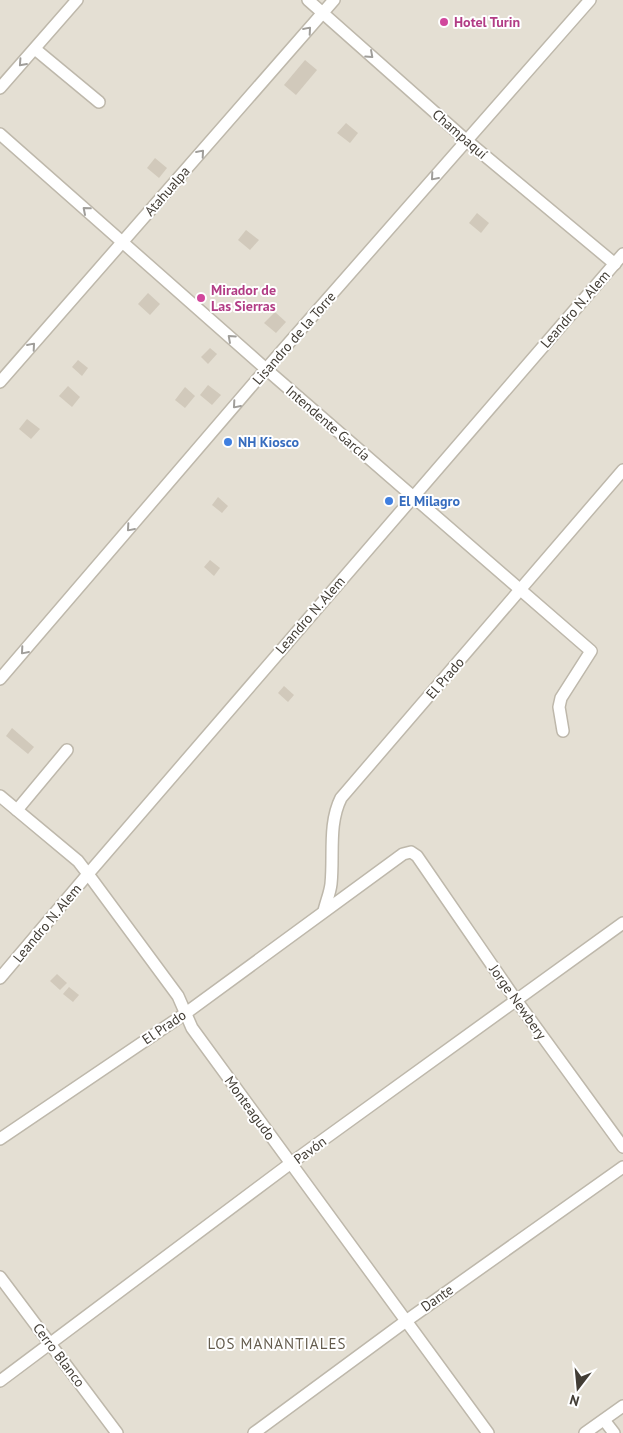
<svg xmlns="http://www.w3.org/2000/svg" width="623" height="1433" viewBox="0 0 623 1433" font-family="'PT Sans',sans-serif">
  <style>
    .residential { fill: #e4dfd3 }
    .building { fill: #d1c9bb }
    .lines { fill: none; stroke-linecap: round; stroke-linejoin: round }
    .minor-casing { stroke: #beb8ab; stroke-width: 14 }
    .minor { stroke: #fff; stroke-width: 11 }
    .oneway { stroke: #a09e9a }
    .hotel-dot { fill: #d1479c; stroke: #fff; stroke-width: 2 }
    .shop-dot { fill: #3f7fe0; stroke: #fff; stroke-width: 2 }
    .labels { text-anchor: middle; stroke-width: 4; stroke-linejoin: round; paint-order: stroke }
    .hotel-label { font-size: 14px; font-weight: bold; fill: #b23c85; stroke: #fff; text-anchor: start }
    .street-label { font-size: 14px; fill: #423d35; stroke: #fff }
    .shop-label { font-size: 14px; font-weight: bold; fill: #366cbe; stroke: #fff; text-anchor: start }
    .neighbourhood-label { font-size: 15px; letter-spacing: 1px; fill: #645c4d; stroke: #fff }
  </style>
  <rect width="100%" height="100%" fill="#f0ede4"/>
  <rect class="residential" x="0" y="0" width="623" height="1433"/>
  <g class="building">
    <path d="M305 60 317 70 296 95 284 85Z"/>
    <path d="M346 123 358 133 350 143 337 133Z"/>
    <path d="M155 158 167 168 159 178 147 168Z"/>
    <path d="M477 213 489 223 481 233 469 223Z"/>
    <path d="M246 230 259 240 250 250 238 240Z"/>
    <path d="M148 293 160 304 150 315 138 304Z"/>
    <path d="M275 312 286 322 276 333 264 323Z"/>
    <path d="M210 348 217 354 208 364 201 357Z"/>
    <path d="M78 360 88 368 82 376 72 367Z"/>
    <path d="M208 385 221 395 212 405 200 395Z"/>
    <path d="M68 386 80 397 72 407 59 396Z"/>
    <path d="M185 387 195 396 185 408 175 400Z"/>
    <path d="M27 419 40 429 31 439 19 429Z"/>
    <path d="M218 497 228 506 222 513 212 505Z"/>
    <path d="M210 560 220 568 214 576 204 567Z"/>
    <path d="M284 686 294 695 288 702 278 693Z"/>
    <path d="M12 728 34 747 28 754 6 736Z"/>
    <path d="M57 974 67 983 60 990 50 981Z"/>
    <path d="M69 987 79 995 73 1002 63 994Z"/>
  </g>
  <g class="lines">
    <defs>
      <g id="minor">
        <path d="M308 0 466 140 615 264"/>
        <path d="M35 49 99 102"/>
        <path d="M0 88 77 0"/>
        <path d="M0 134 266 369 591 651 561 698 559 707 563 731"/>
        <path d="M0 382 334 0"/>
        <path d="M0 679 266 369 590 0"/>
        <path d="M0 796 78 861 88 874 178 996 192 1028 488 1433"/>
        <path d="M17 810 67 750"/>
        <path d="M324 911C326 902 330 893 331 884 334 855 328 824 341 798L623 470"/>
        <path d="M0 978 88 874 623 254"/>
        <path d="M0 1139 186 1013 403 854 411 852 417 856 516 1000 623 1147"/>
        <path d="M0 1277 117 1433"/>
        <path d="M0 1381 291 1163 623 923"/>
        <path d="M604 1420 614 1433"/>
        <path d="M254 1433 406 1321 623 1167"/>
        <path d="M585 1433 623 1406"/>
      </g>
    </defs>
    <use href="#minor" class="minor-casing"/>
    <use href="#minor" class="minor"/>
  </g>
  <defs><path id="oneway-chevron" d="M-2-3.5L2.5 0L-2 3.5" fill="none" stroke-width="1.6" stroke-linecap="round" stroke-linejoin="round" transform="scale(1.25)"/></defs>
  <g class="oneway">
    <use href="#oneway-chevron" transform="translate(308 30) rotate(-49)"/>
    <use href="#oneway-chevron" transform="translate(370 55) rotate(42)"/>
    <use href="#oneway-chevron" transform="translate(22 63) rotate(132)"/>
    <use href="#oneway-chevron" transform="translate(201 153) rotate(-49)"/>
    <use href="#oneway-chevron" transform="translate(434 177) rotate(131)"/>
    <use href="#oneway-chevron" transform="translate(86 210) rotate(-139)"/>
    <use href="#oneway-chevron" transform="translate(231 338) rotate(-138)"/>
    <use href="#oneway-chevron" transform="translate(32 346) rotate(-49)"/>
    <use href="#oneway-chevron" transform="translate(236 405) rotate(131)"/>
    <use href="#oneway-chevron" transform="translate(130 528) rotate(131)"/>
    <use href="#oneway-chevron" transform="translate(24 651) rotate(131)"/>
  </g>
  <g class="hotel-dot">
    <circle cx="444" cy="22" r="5"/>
    <circle cx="201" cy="298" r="5"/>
  </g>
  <g class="shop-dot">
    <circle cx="228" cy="442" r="5"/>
    <circle cx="389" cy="501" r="5"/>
  </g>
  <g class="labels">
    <g class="hotel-label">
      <text x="454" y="27">Hotel Turin</text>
      <text x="211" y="295">Mirador de<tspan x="211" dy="16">Las Sierras</tspan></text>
    </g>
    <g class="street-label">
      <text transform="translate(460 134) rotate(41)" y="5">Champaquí</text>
      <text transform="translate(167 191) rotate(-49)" y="5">Atahualpa</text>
      <text transform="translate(575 309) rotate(-49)" y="5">Leandro N. Alem</text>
      <text transform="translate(294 338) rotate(-49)" y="5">Lisandro de la Torre</text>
      <text transform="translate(328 423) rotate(41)" y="5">Intendente García</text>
      <text transform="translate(310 615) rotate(-49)" y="5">Leandro N. Alem</text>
      <text transform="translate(445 678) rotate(-49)" y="5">El Prado</text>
      <text transform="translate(47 923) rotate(-50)" y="5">Leandro N. Alem</text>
      <text transform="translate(518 1002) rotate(55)" y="5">Jorge Newbery</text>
      <text transform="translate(164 1027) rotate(-34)" y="5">El Prado</text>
      <text transform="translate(250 1108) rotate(54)" y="5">Monteagudo</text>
      <text transform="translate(310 1150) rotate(-36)" y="5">Pavón</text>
      <text transform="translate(437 1298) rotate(-35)" y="5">Dante</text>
      <text transform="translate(59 1355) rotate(53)" y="5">Cerro Blanco</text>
    </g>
    <g class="shop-label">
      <text x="238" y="447">NH Kiosco</text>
      <text x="399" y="506">El Milagro</text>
    </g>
    <g class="neighbourhood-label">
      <text x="277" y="1349">LOS MANANTIALES</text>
    </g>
  </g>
  <g transform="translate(578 1388) rotate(196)" stroke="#ffffff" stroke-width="4" paint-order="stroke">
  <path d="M0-4L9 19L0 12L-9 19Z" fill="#423d35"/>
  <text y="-8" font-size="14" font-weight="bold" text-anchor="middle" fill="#423d35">N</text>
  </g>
</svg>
